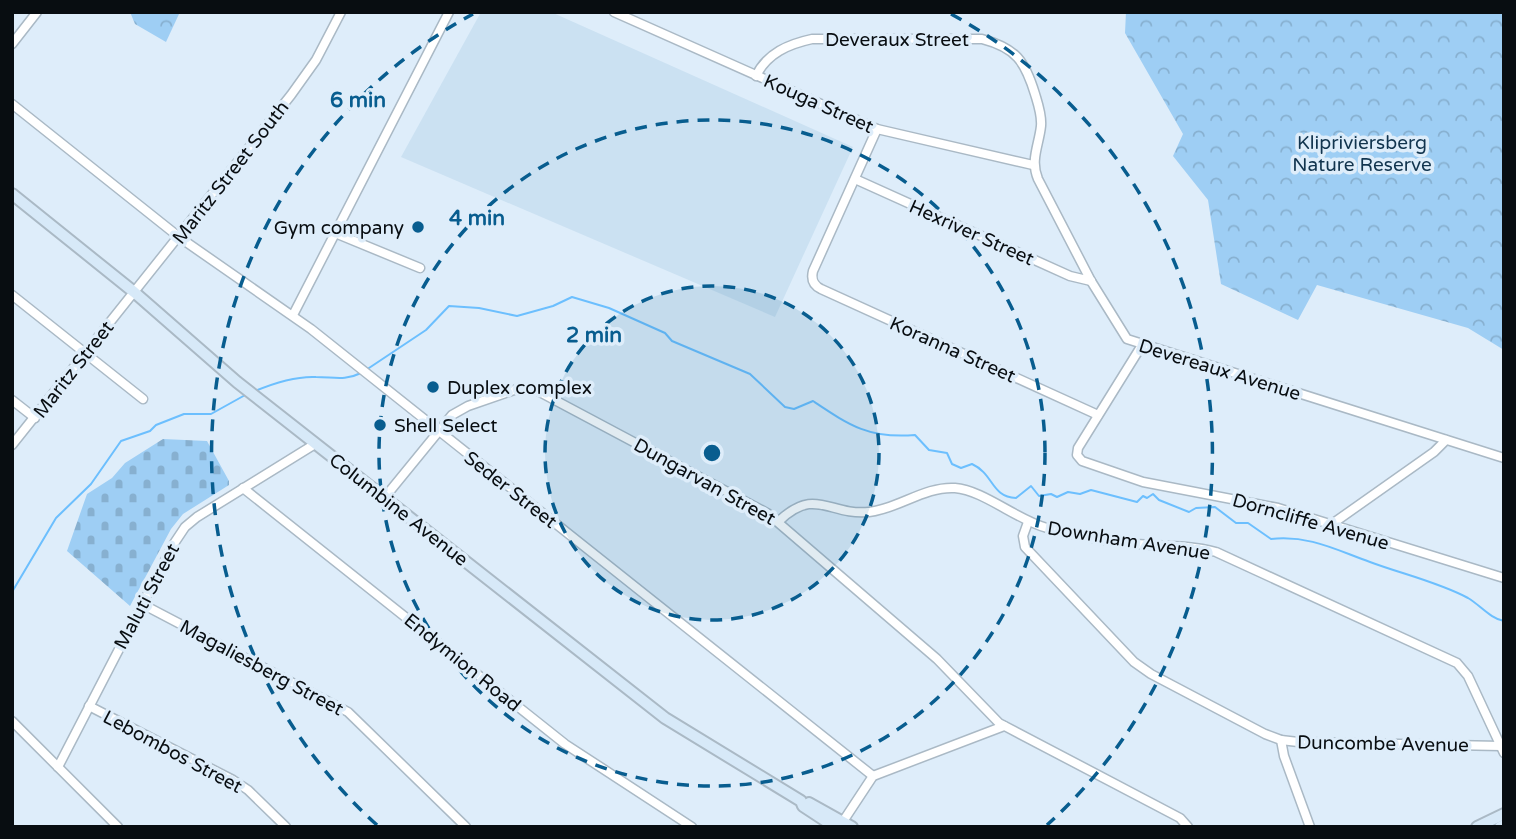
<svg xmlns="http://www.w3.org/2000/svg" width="1516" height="839" viewBox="0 0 1516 839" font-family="'Varela Round',sans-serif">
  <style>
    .built { fill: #cbe1f2 }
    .forest { fill: url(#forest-crowns) }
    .cemetery { fill: url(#cemetery-stones) }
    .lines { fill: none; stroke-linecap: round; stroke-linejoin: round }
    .stream { stroke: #6cbffe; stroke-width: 2 }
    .minor-casing { stroke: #aab9c5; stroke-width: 11 }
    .secondary-casing { stroke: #aab9c5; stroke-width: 14 }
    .minor { stroke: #fff; stroke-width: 8 }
    .secondary { stroke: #d7e9f8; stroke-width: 10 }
    .ring { fill: none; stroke: #085d8f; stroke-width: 3.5; stroke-dasharray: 12 9 }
    .poi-dot { fill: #085d8f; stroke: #deedfa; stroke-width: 2.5 }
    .labels { text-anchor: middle; stroke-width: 7; stroke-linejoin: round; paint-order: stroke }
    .street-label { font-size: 19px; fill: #080d11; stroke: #deedfa }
    .park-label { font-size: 19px; fill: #11344e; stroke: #deedfa }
    .poi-label { font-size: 19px; fill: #080d11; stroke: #deedfa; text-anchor: start }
    .centre { fill: #085d8f; stroke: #deedfa; stroke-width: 3.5 }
    .ring-label { font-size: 21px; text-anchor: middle; font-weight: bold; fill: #085d8f; stroke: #deedfa; stroke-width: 7; stroke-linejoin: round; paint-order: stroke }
  </style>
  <defs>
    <pattern id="forest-crowns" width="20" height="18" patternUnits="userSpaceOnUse" patternTransform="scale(1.75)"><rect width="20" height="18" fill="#9ecef4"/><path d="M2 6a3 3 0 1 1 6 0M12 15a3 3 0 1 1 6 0" fill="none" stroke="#87b0d0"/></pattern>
    <pattern id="cemetery-stones" width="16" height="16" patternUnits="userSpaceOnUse" patternTransform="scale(1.75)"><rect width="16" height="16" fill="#9ecef4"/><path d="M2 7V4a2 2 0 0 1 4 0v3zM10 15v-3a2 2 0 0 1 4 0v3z" fill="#87b0d0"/></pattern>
  </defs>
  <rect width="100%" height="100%" fill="#deedfa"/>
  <path class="built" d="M481 12H551L853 147 775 317 401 157Z"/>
  <g class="forest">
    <path d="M130 12H179V14L166 42 135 24Z"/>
    <path d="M1126 12H1504V350L1468 328 1317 285 1298 320 1221 284 1208 200 1173 156 1183 134 1125 33Z"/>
  </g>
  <path class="cemetery" d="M163 439 207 441 229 481V485L183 514 171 529 130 606 67 551 87 494 112 478 125 463Z"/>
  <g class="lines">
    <g class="stream">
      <path d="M366 370 426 330 449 306 479 308 517 316 553 306 572 297 609 308 665 333 672 341 750 374 785 407 794 409 813 401C849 425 869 439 915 435L929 450 947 453 952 464 961 468 972 464C994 474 991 497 1016 498L1031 486 1039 496 1051 494 1057 497 1068 492 1080 494 1091 490 1137 502 1143 496 1147 498 1153 494 1159 500 1189 512 1196 508 1215 507 1236 523H1248L1271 539C1310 535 1336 550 1370 562 1402 574 1438 582 1468 598 1480 605 1491 619 1504 621"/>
      <path d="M255 391C274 383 295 376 316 377 334 377 345 381 361 373"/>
      <path d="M12 592 56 518 91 484 121 441 150 431 156 425 184 414H211L247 394"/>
    </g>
    <defs>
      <g id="minor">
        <path d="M614 12 877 129 1033 165"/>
        <path d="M12 44 37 12"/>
        <path d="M756 76C767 53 789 44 812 39H982C1016 48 1025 61 1035 94 1038 104 1042 115 1041 126 1039 145 1030 160 1038 179L1091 281 1127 339 1504 458"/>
        <path d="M12 104 179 237 311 329 873 776"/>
        <path d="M877 129 813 271C811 279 813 285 821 289L1098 415"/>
        <path d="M855 179 1070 276 1091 281"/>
        <path d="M335 233 420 268"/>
        <path d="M12 295 143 399"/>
        <path d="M293 315 449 12"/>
        <path d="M1142 345 1078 448 1077 455 1082 461 1143 482 1278 508 1504 578"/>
        <path d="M12 400 35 418"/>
        <path d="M12 445 291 95 316 60 341 12"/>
        <path d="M243 488 565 744 692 827"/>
        <path d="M385 497 452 415 468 406 517 389H534L767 513 937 659 999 723 1180 818 1188 827"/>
        <path d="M779 521C816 486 829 516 869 512 898 509 925 486 955 488 983 490 1017 520 1047 528 1076 535 1107 542 1136 544 1163 546 1189 545 1216 552L1457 663 1468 676 1504 753"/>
        <path d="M1028 522 1023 536 1025 547 1134 662 1151 674 1265 734 1281 740 1298 742 1501 746"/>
        <path d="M1332 524 1434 452 1446 440"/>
        <path d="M142 604 348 712 466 827"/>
        <path d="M89 706 233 780 248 790 286 827"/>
        <path d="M12 721 118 827"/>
        <path d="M1281 740 1284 756 1310 827"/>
        <path d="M58 767 173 545 185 527 197 517 315 444"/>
        <path d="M840 826 873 776 1004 726"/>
      </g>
      <g id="secondary">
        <path d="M12 194 134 292 237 382 665 718 801 801 803 806 835 827"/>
        <path d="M809 803 852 827"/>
        <path d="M1477 827 1504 814"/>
        <path d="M1500 827 1504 825"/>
      </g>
    </defs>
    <use href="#minor" class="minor-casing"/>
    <use href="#secondary" class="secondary-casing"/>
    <use href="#minor" class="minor"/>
    <use href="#secondary" class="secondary"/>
  </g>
  <circle cx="712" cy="453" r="167" fill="#085d8f" fill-opacity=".12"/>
  <g class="ring">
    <circle cx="712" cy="453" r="167"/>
    <circle cx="712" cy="453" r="333"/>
    <path d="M377 825A500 500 0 0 1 473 14M951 14A500 500 0 0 1 1047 825"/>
  </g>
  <g class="poi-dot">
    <circle cx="418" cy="227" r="7"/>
    <circle cx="433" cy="387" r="7"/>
    <circle cx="380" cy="425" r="7"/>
  </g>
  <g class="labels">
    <g class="street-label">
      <text x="897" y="46">Deveraux Street</text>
      <text transform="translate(819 103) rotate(24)" y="7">Kouga Street</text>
      <text transform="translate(230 172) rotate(-52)" y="7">Maritz Street South</text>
      <text transform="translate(972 232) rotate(24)" y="7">Hexriver Street</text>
      <text transform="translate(953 349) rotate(24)" y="7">Koranna Street</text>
      <text transform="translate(73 369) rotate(-52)" y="7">Maritz Street</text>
      <text transform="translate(1220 369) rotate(17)" y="7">Devereaux Avenue</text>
      <text transform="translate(705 481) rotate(29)" y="7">Dungarvan Street</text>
      <text transform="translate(511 489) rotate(38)" y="7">Seder Street</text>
      <text transform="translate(399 509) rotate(38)" y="7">Columbine Avenue</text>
      <text transform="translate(1311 521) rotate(16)" y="7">Dorncliffe Avenue</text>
      <text transform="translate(1129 540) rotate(9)" y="7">Downham Avenue</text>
      <text transform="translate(146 596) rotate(-62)" y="7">Maluti Street</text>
      <text transform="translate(463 662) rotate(39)" y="7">Endymion Road</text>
      <text transform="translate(262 667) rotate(28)" y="7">Magaliesberg Street</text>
      <text transform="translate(1383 743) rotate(1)" y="7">Duncombe Avenue</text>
      <text transform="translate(173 751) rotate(28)" y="7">Lebombos Street</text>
    </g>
    <g class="park-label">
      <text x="1362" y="149">Klipriviersberg<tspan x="1362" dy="22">Nature Reserve</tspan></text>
    </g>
    <g class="poi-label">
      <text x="404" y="234" text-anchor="end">Gym company</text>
      <text x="447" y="394">Duplex complex</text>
      <text x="394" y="432">Shell Select</text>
    </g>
  </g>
  <circle cx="712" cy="453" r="10" class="centre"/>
  <g class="ring-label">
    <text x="358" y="107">6 min</text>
    <text x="477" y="225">4 min</text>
    <text x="594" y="342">2 min</text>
  </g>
  <rect width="1516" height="839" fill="none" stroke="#080d11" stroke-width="28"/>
</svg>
